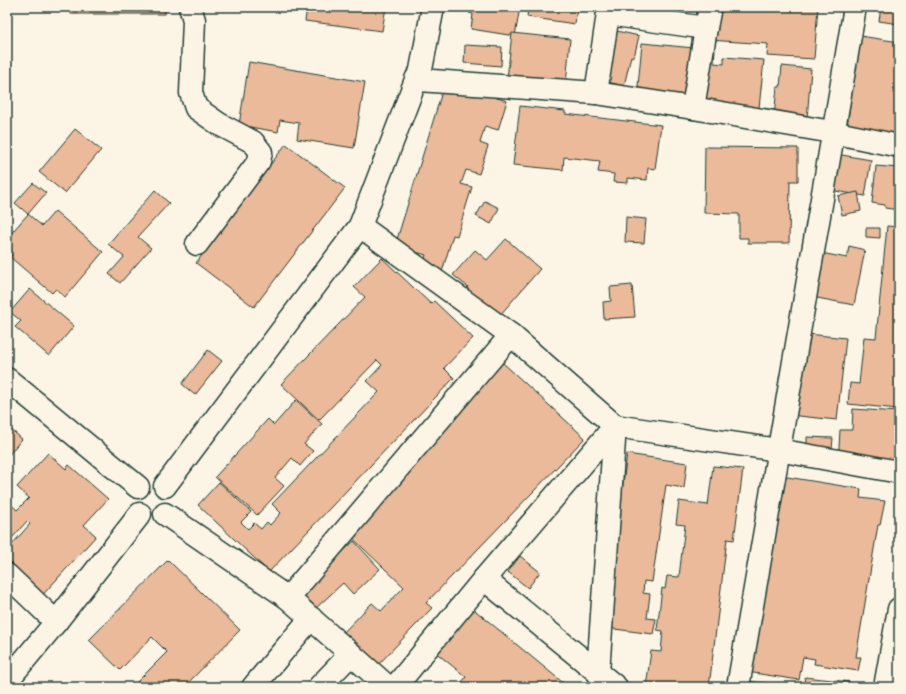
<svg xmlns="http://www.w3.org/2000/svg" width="906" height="694" viewBox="0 0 906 694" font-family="'Indie Flower',sans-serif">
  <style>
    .building { fill: #eaba9a; stroke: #1f3d34 }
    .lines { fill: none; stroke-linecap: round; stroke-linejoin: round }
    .street-casing { stroke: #1f3d34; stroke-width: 25 }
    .secondary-casing { stroke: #1f3d34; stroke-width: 25 }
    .street { stroke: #fcf5e5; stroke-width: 22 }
    .secondary { stroke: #fcf5e5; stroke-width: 22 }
  </style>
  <rect width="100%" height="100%" fill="#fcf5e5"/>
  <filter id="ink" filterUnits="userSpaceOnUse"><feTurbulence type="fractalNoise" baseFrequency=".025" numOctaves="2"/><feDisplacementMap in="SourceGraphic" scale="8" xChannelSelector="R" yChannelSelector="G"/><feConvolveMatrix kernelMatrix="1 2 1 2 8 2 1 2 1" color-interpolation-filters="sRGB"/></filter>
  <g filter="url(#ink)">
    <g class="building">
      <rect x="71" y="7" width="94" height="7"/>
      <path d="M307 7H386L382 31 305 21Z"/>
      <path d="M470 7H520L515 36 471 29 473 14 469 13Z"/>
      <path d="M528 7H577L575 24 527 17Z"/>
      <path d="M711 7H818L814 59 767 56 768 44 709 40Z"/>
      <path d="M881 7H899V24L879 21Z"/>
      <path d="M608 29 639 36 634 57 631 56 624 86 596 79Z"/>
      <path d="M512 33 570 39 566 85 507 79Z"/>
      <path d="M860 36 899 42V140L846 133Z"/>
      <path d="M642 43 715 50 714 63 724 64V57L764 60 759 108 637 97Z"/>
      <path d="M465 45 502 47 501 66 464 63Z"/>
      <path d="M249 62 365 82 354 148 297 139 299 123 280 120 278 132 239 125Z"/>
      <path d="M782 66 811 69 807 120 774 117 777 87H780Z"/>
      <path d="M445 82 507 101 498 130 485 126 480 143 488 146 479 174 466 170 461 184 472 187 457 236 453 235 442 272 422 267 426 255 395 246Z"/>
      <path d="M520 106 565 111V114L661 125 655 169 648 168 647 180 628 178V183L613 182 614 174 598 172 600 161 564 157 563 170 513 165Z"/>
      <path d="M75 129 101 150 65 193 39 172Z"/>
      <path d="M286 144 345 188 254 307 196 263Z"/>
      <path d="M705 147 798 148V181H790L789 243H748V238H739V214L704 213Z"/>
      <path d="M830 153 871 160 865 196 824 189Z"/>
      <path d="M876 166 899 168V210L885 208V205L872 203Z"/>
      <path d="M33 183 46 193 28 214 42 226 55 211 103 252 65 297 56 289 52 293 10 257 12 255 7 251V238L28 214 15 203Z"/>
      <path d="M155 190 169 203 138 237 151 248 120 283 109 274 124 257 108 244Z"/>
      <path d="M858 192 861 211 842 215 838 196Z"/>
      <path d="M485 201 499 208 491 224 476 216Z"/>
      <path d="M626 217 646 219 644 243 625 242Z"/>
      <path d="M887 226 899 227V409L848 404 850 383 859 384 864 337 876 338Z"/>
      <path d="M866 228H880V238L866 237Z"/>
      <path d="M506 239 540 269 493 323 461 295 468 287 453 275 475 250 487 260Z"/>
      <path d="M849 246 865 250 854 305 812 297 821 253 847 258Z"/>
      <path d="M382 258 431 304 434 301 473 338 444 368 454 378 269 572 198 505 219 482 251 512 241 522 248 529 254 523 261 529 267 522 270 525 281 513 272 504 379 392 367 381 382 365 377 360 319 420 281 384 365 297 354 287Z"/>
      <path d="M632 285 635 317 604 319 603 302 611 301 610 287Z"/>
      <path d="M30 289 74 326 49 356 15 327 21 321 10 312Z"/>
      <path d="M798 333 846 338 837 420 789 415Z"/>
      <path d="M208 350 222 361 195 395 182 384Z"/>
      <path d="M503 363 585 438 426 603 432 608 375 668 341 635 372 603 381 611 404 587 343 529Z"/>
      <path d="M296 400 322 424 304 444 313 451 300 466 292 458 275 478 284 486 257 515 215 477 268 419 274 425Z"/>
      <path d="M853 409 899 412 898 468 838 464 840 430H852Z"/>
      <path d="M7 426 22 439 7 457Z"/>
      <path d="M807 437 833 438 832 449 807 448Z"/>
      <path d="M48 453 66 469 69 465 108 499 84 525 96 536 39 599 7 567 12 563 7 559V550L30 524 27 521 7 544V501L17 510 29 498 17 487Z"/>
      <path d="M627 454 687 463 684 488 666 485 652 582 644 581 643 593 650 594 647 618 656 619 653 634 607 628V600Z"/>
      <path d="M713 466 743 469 734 540 727 539 709 687H646L651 651 661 652 663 631 657 630 662 588 665 589 667 576 679 577 685 525 676 524 679 501 708 505Z"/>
      <path d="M775 475 861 489 860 498 885 501 880 525H878L856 657H861L858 671 814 664 815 659 803 657 799 680 747 672Z"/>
      <path d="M354 541 380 569 353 594 343 583 316 608 301 591Z"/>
      <path d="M520 556 540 572 528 588 508 572Z"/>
      <path d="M168 560 240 630 184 687H143L137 682 167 652 152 637 120 670 89 640Z"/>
      <path d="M471 607 567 686 566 687H458L466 677 434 651Z"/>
      <path d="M805 677 850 682 849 687H803Z"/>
      <path d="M747 681 797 687H746Z"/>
      <path d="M587 683 591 687H582Z"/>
    </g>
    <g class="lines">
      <defs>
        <g id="street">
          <path d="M190 7 194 20 191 93 196 108 219 124 253 142 261 152 259 161 197 244"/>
          <path d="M608 14 706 28 693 108"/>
          <path d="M706 28 710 7"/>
          <path d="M419 80 596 93 693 108 832 132 899 146"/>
          <path d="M596 93 609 7"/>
          <path d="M360 226 511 335 615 426 484 579 395 687"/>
          <path d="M7 575 56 622"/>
          <path d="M484 579 616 687"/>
          <path d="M288 598 511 335"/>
          <path d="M598 673 615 426 778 450 899 472"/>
          <path d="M253 687 311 618"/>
          <path d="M319 687 351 654"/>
          <path d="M738 687 855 7"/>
          <path d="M885 687 899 609"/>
        </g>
        <g id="secondary">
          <path d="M7 379 138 487"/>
          <path d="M165 486 360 226 417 77 419 80 433 7"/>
          <path d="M165 514 288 598 388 687"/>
          <path d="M7 681 56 622 140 514"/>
        </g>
      </defs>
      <use href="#street" class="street-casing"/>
      <use href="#secondary" class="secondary-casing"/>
      <use href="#street" class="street"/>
      <use href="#secondary" class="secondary"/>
    </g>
  </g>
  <rect width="906" height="694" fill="none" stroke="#fcf5e5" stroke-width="24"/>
  <rect x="12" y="12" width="882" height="670" fill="none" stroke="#1f3d34" stroke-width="1.5" filter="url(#ink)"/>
</svg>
